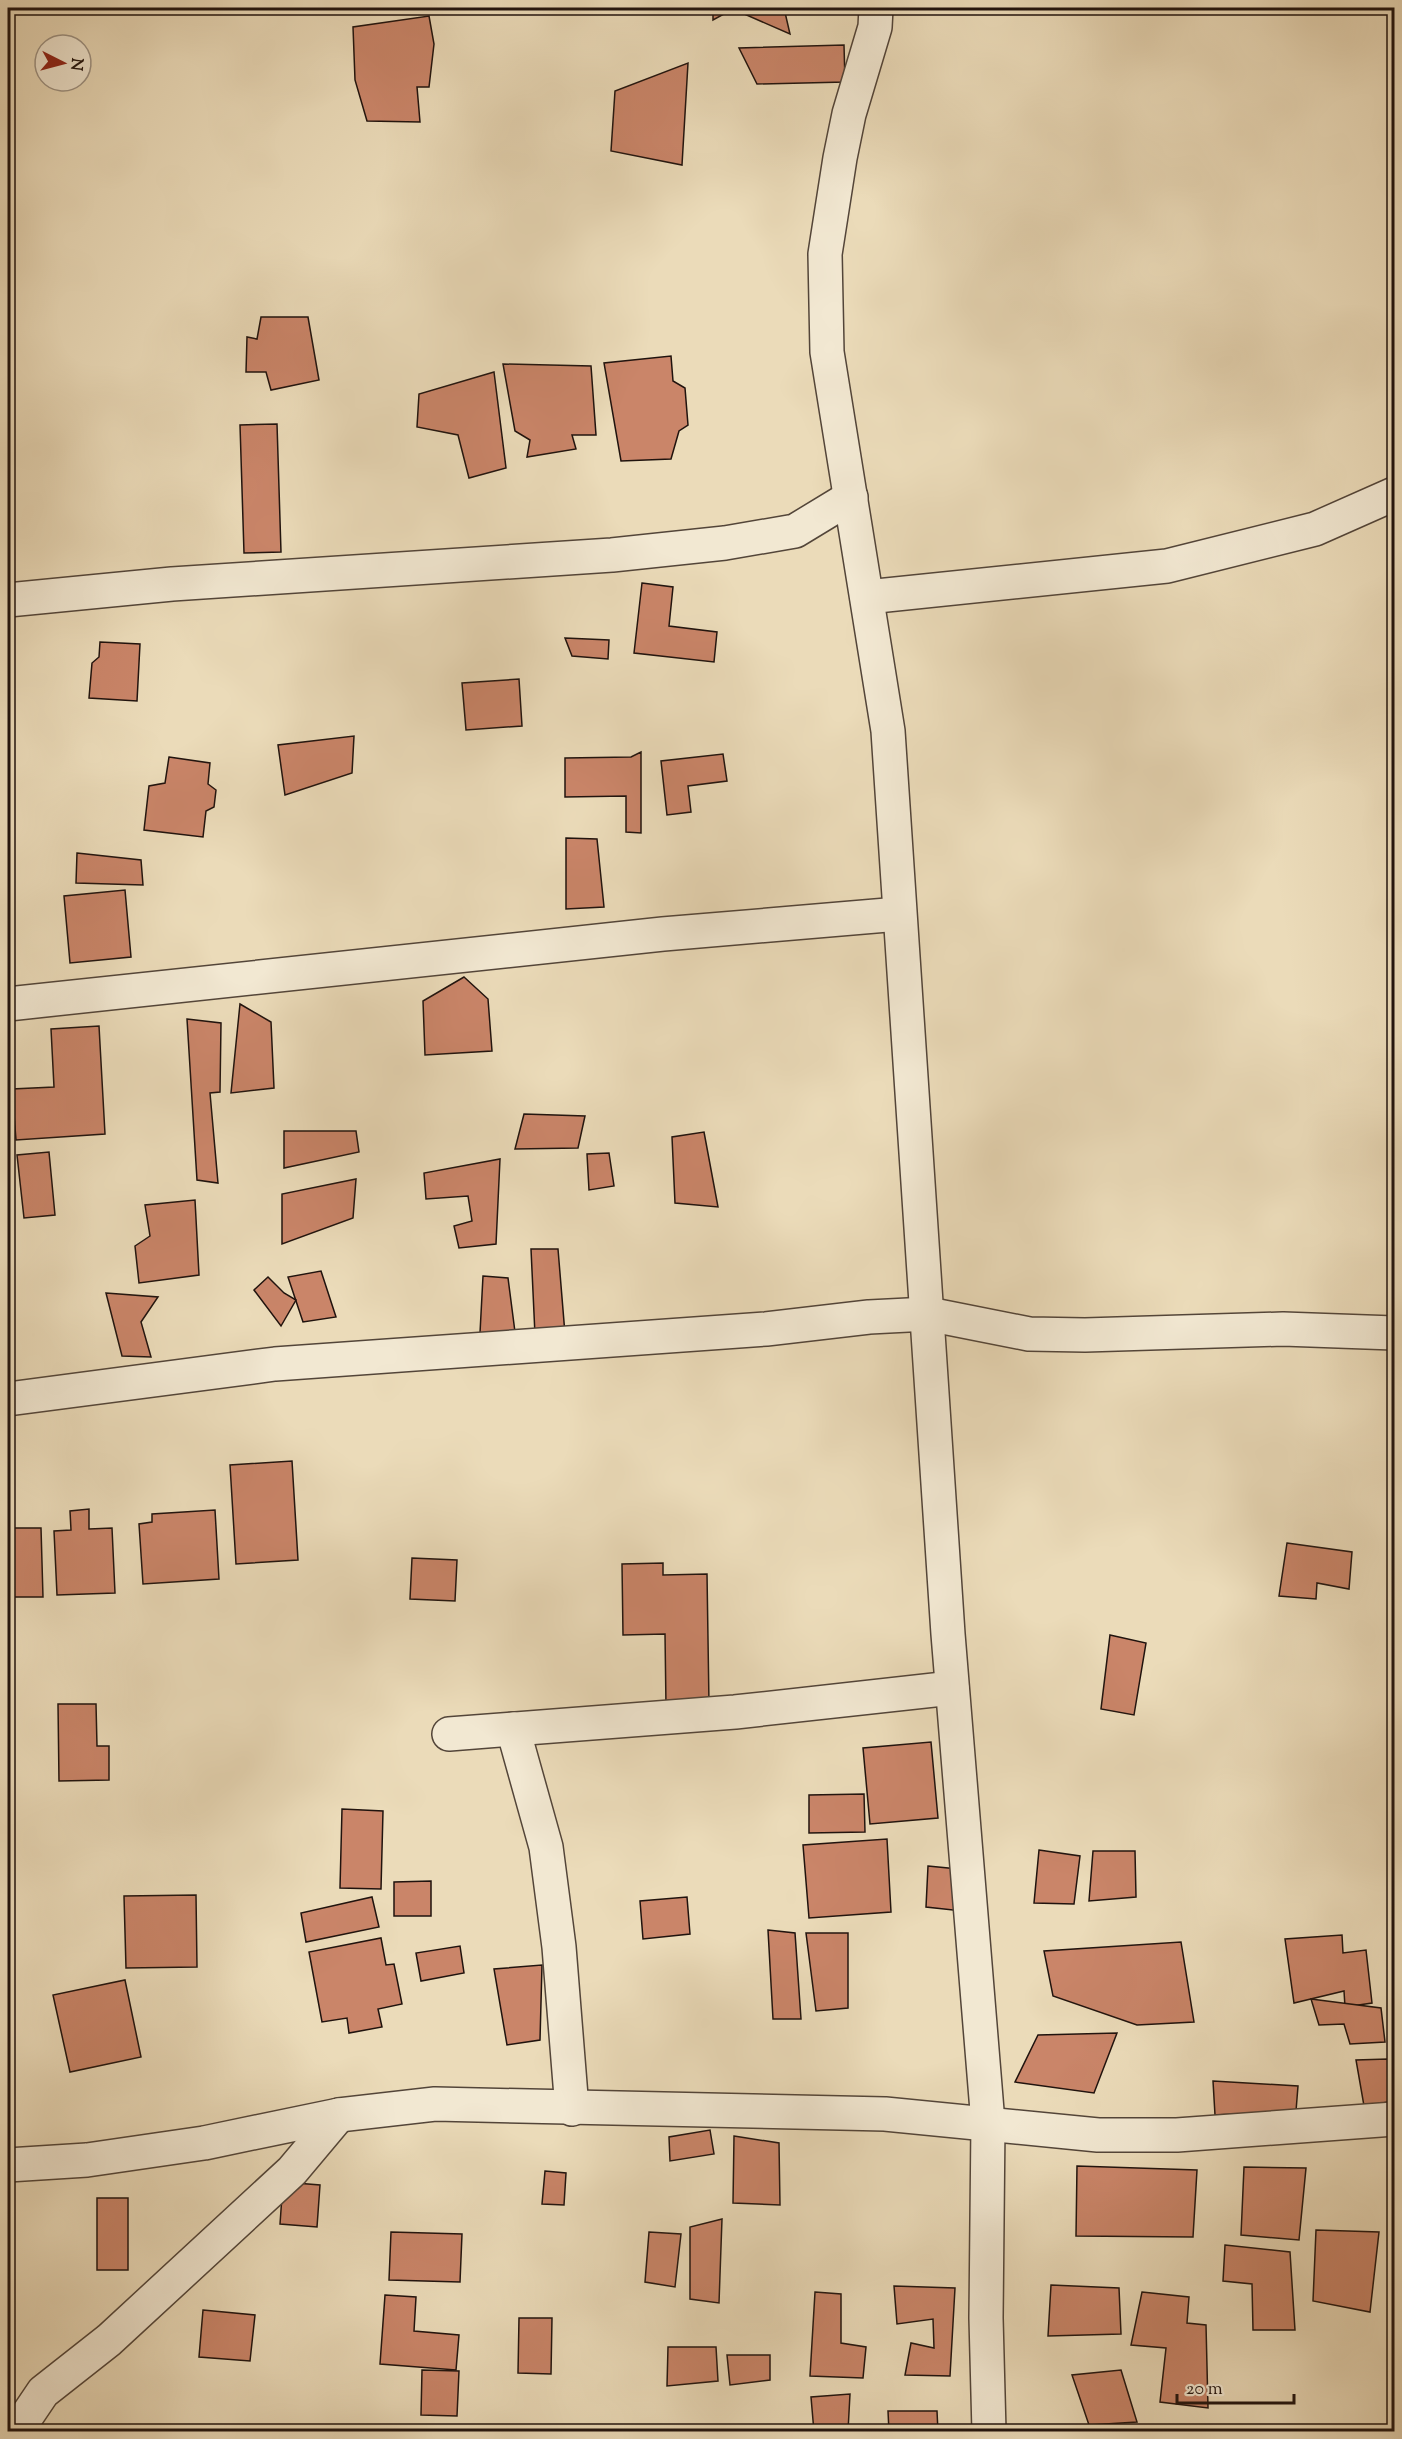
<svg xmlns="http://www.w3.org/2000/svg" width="1402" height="2439" viewBox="0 0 1402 2439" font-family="'Sorts Mill Goudy',serif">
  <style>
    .building { fill: #ca8569; stroke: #20130e; stroke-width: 1.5 }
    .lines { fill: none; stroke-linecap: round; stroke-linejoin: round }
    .street-casing { stroke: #534539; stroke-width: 36 }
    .street { stroke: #f2e8d2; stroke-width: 33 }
  </style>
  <rect width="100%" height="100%" fill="#ebdbb9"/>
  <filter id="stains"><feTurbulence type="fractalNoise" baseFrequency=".00333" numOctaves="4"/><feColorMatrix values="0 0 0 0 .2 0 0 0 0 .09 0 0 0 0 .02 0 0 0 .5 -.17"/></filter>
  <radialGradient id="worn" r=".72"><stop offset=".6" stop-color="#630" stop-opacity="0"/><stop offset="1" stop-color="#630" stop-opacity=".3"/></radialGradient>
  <g class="building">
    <path d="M713 8H784L790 34 733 9 713 20Z"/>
    <path d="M429 16 434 44 429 87H417L420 122 367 121 355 80 353 27Z"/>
    <path d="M844 45 845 82 757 84 739 48Z"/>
    <path d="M688 63 682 165 611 151 615 91Z"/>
    <path d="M261 317H308L319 380 271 390 266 372H246L247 337 257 339Z"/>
    <path d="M671 356 673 381 685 388 688 425 679 431 671 459 621 461 604 363Z"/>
    <path d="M503 364 591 366 596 435H572L576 449 527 457 530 440 515 431Z"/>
    <path d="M494 372 506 468 469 478 458 435 417 427 419 394Z"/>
    <path d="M277 424 281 552 244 553 240 425Z"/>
    <path d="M642 583 673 587 669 626 717 632 714 662 634 653Z"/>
    <path d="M565 638 609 640 608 659 572 656Z"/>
    <path d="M100 642 140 644 137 701 89 698 92 663 99 657Z"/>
    <path d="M519 679 522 726 466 730 462 683Z"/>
    <path d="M354 736 352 773 285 795 278 745Z"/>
    <path d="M641 752V833L626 832V796L565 797V758L631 757Z"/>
    <path d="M723 754 727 781 688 786 691 812 667 815 661 761Z"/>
    <path d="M169 757 210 763 208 784 216 790 214 807 206 811 203 837 144 830 149 786 165 783Z"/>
    <path d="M566 838 597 839 604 907 566 909Z"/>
    <path d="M77 853 141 860 143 885 76 883Z"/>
    <path d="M125 890 131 957 70 963 64 896Z"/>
    <path d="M464 977 488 999 492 1051 425 1055 423 1001Z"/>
    <path d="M240 1004 271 1022 274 1088 231 1093Z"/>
    <path d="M187 1019 221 1023 220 1092 210 1093 218 1183 197 1180Z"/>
    <path d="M99 1026 105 1134 16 1140 12 1089 54 1087 51 1029Z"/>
    <path d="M524 1114 585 1116 578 1148 515 1149Z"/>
    <path d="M284 1131H356L359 1152 284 1168Z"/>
    <path d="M704 1132 718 1207 675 1203 672 1137Z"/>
    <path d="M49 1152 55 1215 24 1218 17 1155Z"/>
    <path d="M609 1153 614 1186 589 1190 587 1154Z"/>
    <path d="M500 1159 496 1244 459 1248 454 1226 472 1221 468 1196 426 1199 424 1173Z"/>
    <path d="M356 1179 353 1218 282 1244V1194Z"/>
    <path d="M195 1200 199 1275 139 1283 135 1246 150 1236 145 1205Z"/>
    <path d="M531 1249H558L565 1334 535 1335Z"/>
    <path d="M321 1271 336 1317 303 1322 288 1277Z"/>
    <path d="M483 1276 508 1278 515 1332 480 1333Z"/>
    <path d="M268 1277 284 1293 296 1300 281 1326 254 1290Z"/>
    <path d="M106 1293 158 1297 141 1322 151 1357 122 1356Z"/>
    <path d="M292 1461 298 1560 236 1564 230 1465Z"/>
    <path d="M89 1509V1529L112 1528 115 1593 57 1595 54 1531 71 1530 70 1511Z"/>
    <path d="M215 1510 219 1579 143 1584 139 1524 152 1522V1514Z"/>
    <path d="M8 1528H41L43 1597H8Z"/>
    <path d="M1287 1543 1352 1552 1349 1589 1317 1583 1316 1599 1279 1596Z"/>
    <path d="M412 1558 457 1560 455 1601 410 1599Z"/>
    <path d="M663 1563V1575L707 1574 709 1704 666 1706 665 1634 623 1635 622 1564Z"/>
    <path d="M1110 1635 1146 1643 1134 1715 1101 1709Z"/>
    <path d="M58 1704H96L97 1746H109V1780L59 1781Z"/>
    <path d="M931 1742 938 1818 870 1824 863 1748Z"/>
    <path d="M864 1794 865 1832 809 1833V1795Z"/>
    <path d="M342 1809 383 1811 381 1889 340 1888Z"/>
    <path d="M887 1839 891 1912 809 1918 803 1845Z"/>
    <path d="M1039 1850 1080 1856 1074 1904 1034 1903Z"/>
    <path d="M1093 1851H1135L1136 1897 1089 1901Z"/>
    <path d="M928 1866 958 1869 962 1911 926 1907Z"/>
    <path d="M431 1881V1916H394V1882Z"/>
    <path d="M196 1895 197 1967 126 1968 124 1896Z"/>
    <path d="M372 1897 379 1927 306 1942 301 1913Z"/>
    <path d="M687 1897 690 1934 643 1939 640 1901Z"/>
    <path d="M768 1930 795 1933 801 2019H773Z"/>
    <path d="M806 1933H848V2008L816 2011Z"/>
    <path d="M1342 1935 1343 1953 1366 1950 1372 2003 1345 2007 1344 1991 1294 2003 1285 1939Z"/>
    <path d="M381 1938 386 1965 394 1964 402 2004 378 2009 382 2027 349 2033 347 2018 322 2022 309 1952Z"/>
    <path d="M1181 1942 1194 2022 1137 2025 1053 1996 1044 1951Z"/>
    <path d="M460 1946 464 1973 421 1981 416 1953Z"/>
    <path d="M542 1965 540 2040 507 2045 494 1969Z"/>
    <path d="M125 1980 141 2057 70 2072 53 1995Z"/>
    <path d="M1311 1999 1381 2008 1385 2042 1350 2044 1344 2024 1319 2025Z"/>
    <path d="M1117 2033 1094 2093 1015 2082 1038 2035Z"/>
    <path d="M1388 2059 1394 2101 1364 2106 1356 2060Z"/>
    <path d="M1213 2081 1298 2086 1296 2111 1215 2115Z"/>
    <path d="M710 2130 714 2154 670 2161 669 2137Z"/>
    <path d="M734 2136 779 2143 780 2205 733 2203Z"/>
    <path d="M1077 2166 1197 2170 1193 2237 1076 2236Z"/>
    <path d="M1244 2167 1306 2168 1299 2240 1241 2235Z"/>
    <path d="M545 2171 566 2173 564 2205 542 2204Z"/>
    <path d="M283 2182 320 2185 317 2227 280 2224Z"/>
    <rect x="97" y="2198" width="31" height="72"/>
    <path d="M722 2219 719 2303 690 2299V2227Z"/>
    <path d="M1316 2230 1379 2232 1370 2312 1313 2301Z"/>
    <path d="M391 2232 462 2234 460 2282 389 2280Z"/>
    <path d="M649 2232 681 2234 675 2287 645 2282Z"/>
    <path d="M1225 2245 1290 2252 1295 2330H1253L1252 2284 1223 2281Z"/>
    <path d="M1051 2285 1119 2288 1121 2334 1048 2336Z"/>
    <path d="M894 2286 955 2288 950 2376 905 2375 911 2343 934 2348 933 2319 897 2324Z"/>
    <path d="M815 2292 841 2294V2343L866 2347 863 2378 810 2376Z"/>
    <path d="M1142 2292 1189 2297 1187 2323 1206 2325 1208 2408 1160 2402 1166 2348 1131 2345Z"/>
    <path d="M385 2295 416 2297 414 2331 459 2335 456 2370 380 2364Z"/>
    <path d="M203 2310 255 2315 250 2361 199 2357Z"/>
    <path d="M519 2318H552L551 2374 518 2373Z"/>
    <path d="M668 2347H716L718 2381 667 2386Z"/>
    <path d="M727 2355H770V2380L730 2385Z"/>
    <path d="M422 2370 459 2371 457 2416 421 2415Z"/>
    <path d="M1121 2370 1137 2422 1089 2425 1072 2375Z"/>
    <path d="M850 2394 848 2431 814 2432 811 2397Z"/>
    <path d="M888 2411H937L938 2432H889Z"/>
  </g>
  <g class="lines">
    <defs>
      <g id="street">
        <path d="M876 8 875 27 849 114 840 158 825 254 827 352 888 731 948 1634 988 2123 986 2318 989 2432"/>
        <path d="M867 597 1167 566 1315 529 1394 494"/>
        <path d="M8 600 172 584 612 555 725 543 795 531 851 497"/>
        <path d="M8 1004 663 934 899 914"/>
        <path d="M8 1399 275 1364 766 1329 869 1317 928 1314 1029 1334 1085 1335 1283 1329 1394 1333"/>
        <path d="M513 1729 546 1847 559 1947 572 2109"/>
        <path d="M449 1734 735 1712 952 1688"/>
        <path d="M8 2165 87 2160 204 2143 339 2115 435 2104 885 2114 1098 2135H1177L1394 2119"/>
        <path d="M16 2432 43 2392 109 2340 292 2171 339 2115"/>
      </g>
    </defs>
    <use href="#street" class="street-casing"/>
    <use href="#street" class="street"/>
  </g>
  <rect width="1402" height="2439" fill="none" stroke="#ebdbb9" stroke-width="30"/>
  <rect x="9" y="9" width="1384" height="2421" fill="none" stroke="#20130e" stroke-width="3"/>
  <rect x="15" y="15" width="1372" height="2409" fill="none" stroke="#20130e" stroke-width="1.5"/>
  <g transform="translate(63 63) rotate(96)"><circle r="28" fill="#f2e8d2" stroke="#9e9384" stroke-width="1.5"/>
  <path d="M0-4.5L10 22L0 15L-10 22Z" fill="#8f2418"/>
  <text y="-9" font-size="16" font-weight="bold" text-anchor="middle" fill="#20130e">N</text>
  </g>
  <path d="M1177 2394v9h117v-9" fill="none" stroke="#20130e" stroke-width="3"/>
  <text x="1186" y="2394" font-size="18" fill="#20130e" stroke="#f2e8d2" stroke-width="4.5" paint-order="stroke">20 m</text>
  <rect width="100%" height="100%" filter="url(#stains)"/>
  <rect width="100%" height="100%" fill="url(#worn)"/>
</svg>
